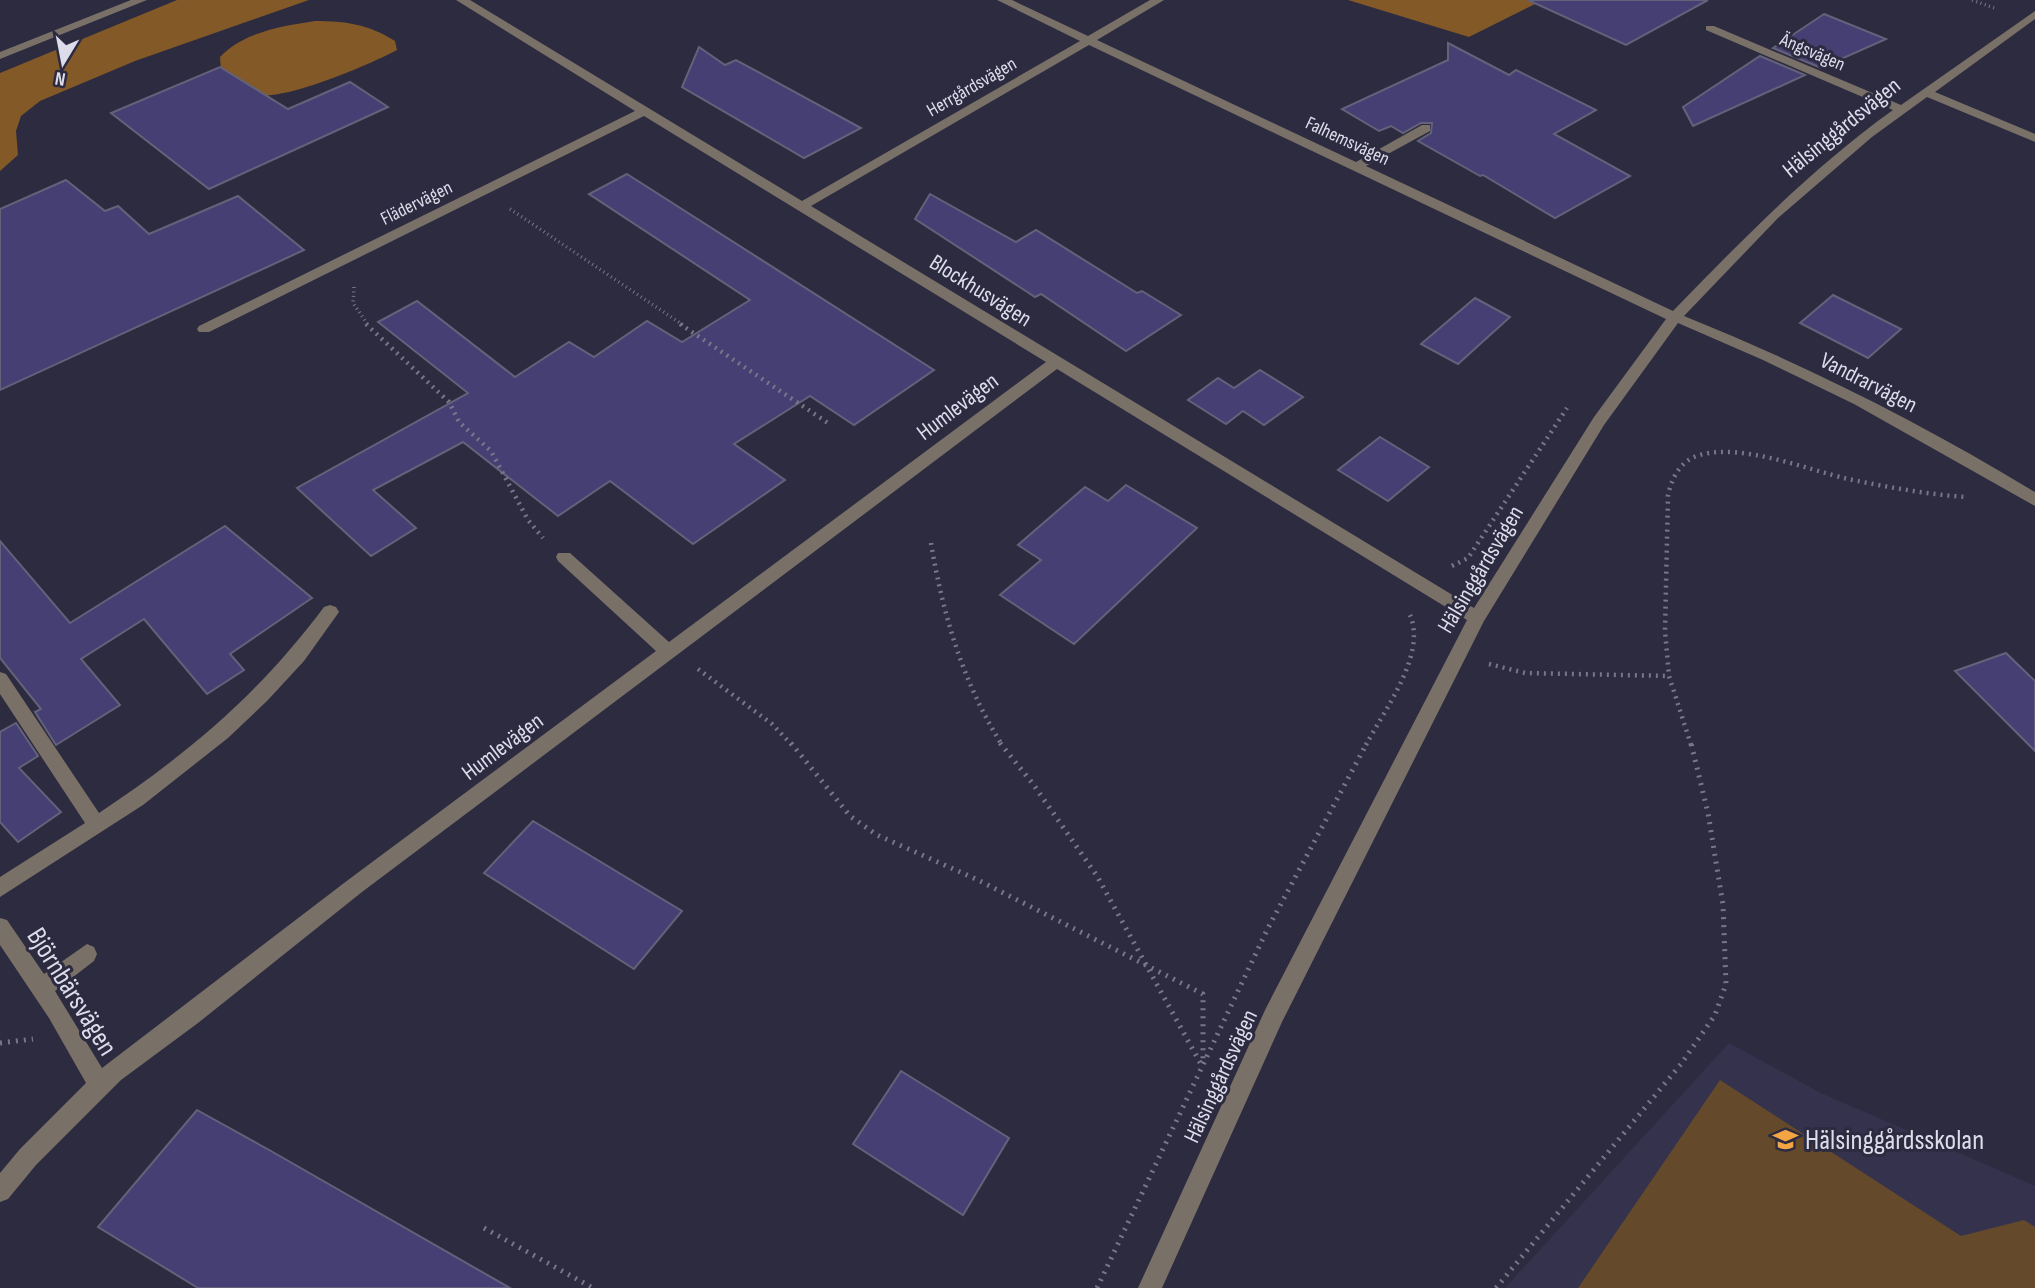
<svg xmlns="http://www.w3.org/2000/svg" width="2035" height="1288" viewBox="0 0 2035 1288" font-family="'Sofia Sans Condensed',sans-serif">
  <style>
    .built { fill: #34324d }
    .green { fill: #64492b }
    .forest { fill: #835927 }
    .building { fill: #453f73; stroke: #63627a; stroke-width: 2 }
    .lines { fill: none; stroke-linecap: round; stroke-linejoin: round }
    .path-far2 { stroke: #787789; stroke-width: 3.5; stroke-dasharray: 1 3.5; stroke-linecap: butt }
    .path-far1 { stroke: #787789; stroke-width: 4.5; stroke-dasharray: 2 5; stroke-linecap: butt }
    .path { stroke: #787789; stroke-width: 5; stroke-dasharray: 2 6; stroke-linecap: butt }
    .minor { fill: #797068; fill-rule: evenodd }
    .labels { text-anchor: middle; stroke-width: 6; stroke-linejoin: round; paint-order: stroke }
    .far-street-label { font-size: 19px; fill: #dcdcea; stroke: #2d2b40 }
    .street-label { font-size: 23px; fill: #dcdcea; stroke: #2d2b40 }
    .near-street-label { font-size: 28px; fill: #dcdcea; stroke: #2d2b40 }
    .near-poi-label { font-size: 28px; fill: #dcdcea; stroke: #2d2b40; text-anchor: start }
  </style>
  <rect width="100%" height="100%" fill="#2d2b40"/>
  <path class="built" d="M1729 1043 1821 1093 2035 1186V1288H1505Z"/>
  <path class="green" d="M1720 1080 1961 1236 2024 1220 2035 1227V1288H1578Z"/>
  <g class="forest">
    <path d="M177 0H309L135 61 40 101 21 116 16 131 18 155 0 171V73Z"/>
    <path d="M1348 0H1543L1469 37Z"/>
    <path d="M315 21C345 21 368 24 395 41L397 50C371 64 279 104 252 94 242 90 230 77 221 70L220 57C244 32 282 26 315 21Z"/>
  </g>
  <g class="building">
    <path d="M1528 0H1708L1626 45Z"/>
    <path d="M1824 14 1886 39 1821 68 1773 48Z"/>
    <path d="M1448 43 1509 75 1516 70 1596 110 1554 134 1630 176 1555 218 1483 175 1480 176 1418 141 1431 133 1432 123H1421L1403 133 1391 126 1379 131 1342 109 1448 60Z"/>
    <path d="M699 47 725 65 736 60 861 128 804 158 682 87Z"/>
    <path d="M1760 56 1805 75 1693 126 1683 107Z"/>
    <path d="M220 67 288 109 350 82 388 107 209 189 111 113Z"/>
    <path d="M627 174 934 370 854 425 810 396 734 444 785 480 693 544 610 481 558 516 463 442 373 490 416 528 371 556 297 488 468 393 378 322 417 301 515 377 569 342 594 357 647 321 682 342 750 300 589 194Z"/>
    <path d="M66 180 105 211 118 206 149 234 238 196 304 250 0 390V209Z"/>
    <path d="M930 194 1016 242 1036 230 1137 293 1142 291 1181 315 1126 351 1041 294 1035 297 915 219Z"/>
    <path d="M1833 295 1901 329 1868 358 1800 323Z"/>
    <path d="M1475 298 1510 317 1458 364 1421 344Z"/>
    <path d="M1260 370 1303 397 1264 425 1243 411 1226 424 1188 400 1218 378 1234 388Z"/>
    <path d="M1380 437 1429 467 1388 501 1338 470Z"/>
    <path d="M1126 485 1197 528 1074 644 1000 595 1041 560 1018 545 1085 487 1108 501Z"/>
    <path d="M225 526 312 598 230 654 244 670 207 694 144 619 81 659 120 705 56 745 35 712 41 709 0 658V541L70 623Z"/>
    <path d="M2006 653 2035 681V751L1955 671Z"/>
    <path d="M16 723 38 756 19 768 61 812 18 842 0 822V732Z"/>
    <path d="M533 821 682 911 634 969 484 873Z"/>
    <path d="M901 1071 1009 1138 963 1215 853 1144Z"/>
    <path d="M197 1110 271 1151 510 1288H198L98 1227Z"/>
  </g>
  <g class="lines">
    <g class="path-far2">
      <path d="M1972 0 1994 8"/>
      <path d="M510 209 683 325"/>
      <path d="M354 287 353 303 368 325"/>
    </g>
    <g class="path-far1">
      <path d="M366 324 449 402 459 422 491 451 528 520 543 538"/>
      <path d="M680 324 828 423"/>
      <path d="M931 543C943 615 963 683 1002 745"/>
      <path d="M1452 566 1468 558 1567 408"/>
      <path d="M1489 664 1525 673 1669 676"/>
      <path d="M698 669 772 724 792 745"/>
      <path d="M1366 745C1384 710 1427 655 1410 615"/>
      <path d="M1691 745 1669 676 1665 631 1668 495C1672 477 1681 460 1700 455 1741 443 1806 469 1848 479 1887 487 1925 494 1965 497"/>
    </g>
    <g class="path">
      <path d="M791 743 850 816 877 835 978 880 1203 994V1062"/>
      <path d="M1000 743 1033 784 1097 876 1202 1066"/>
      <path d="M0 1043 33 1039"/>
      <path d="M484 1228 593 1288"/>
      <path d="M1097 1288 1267 930 1367 743"/>
      <path d="M1496 1288 1681 1064 1715 1015 1726 984 1723 905 1708 813 1691 743"/>
    </g>
    <g class="minor">
      <path d="M131 0H147L0 59V52Z"/>
      <path d="M456 0H470L802 201 1080 41 997 0H1012L1088 36 1150 0H1164L1097 40 1356 162 1422 125H1430V131L1366 166 1673 311C1743 239 1812 168 1893 110L1706 30V26H1714L1901 105 2035 11V19L1935 92 2035 134V142L1927 97 1872 137 1778 218 1684 316C1806 365 1923 424 2035 492V506L1854 404 1763 360 1678 323 1604 425 1484 621 1282 1022 1162 1288H1138L1266 1008 1467 620 1057 369 362 892 198 1023 121 1080 36 1165 8 1199 0 1202V1173L20 1149 86 1083 49 1018 0 945V918L7 920 44 974 87 944 94 947 97 954 94 961 55 991 102 1068 348 880 656 651 558 561 556 557 558 553H570L669 642 1046 362 644 116 209 332H199L197 329 199 326 635 111ZM1089 45 1666 319 1594 417 1474 608 811 206Z"/>
      <path d="M330 605 336 607 339 612 304 661 267 701 228 738 143 805 0 897V877L85 823 0 694V672L6 674 99 813C189 753 259 694 324 607Z"/>
    </g>
  </g>
  <defs>
    <symbol id="school-bare" viewBox="-9 -9 18 18"><path d="M0-5L7-2L0 1L-7-2ZM-4 1L0 2.5L4 1V4Q0 6-4 4Z" fill="#f3a443" stroke="#2d2b40" stroke-width="2.5" paint-order="stroke"/></symbol>
  </defs>
  <g fill-rule="evenodd">
    <use href="#school-bare" x="1768" y="1122" width="35" height="35"/>
  </g>
  <g class="labels">
    <g class="far-street-label">
      <text transform="translate(1813 51) rotate(23)" y="7">Ängsvägen</text>
      <text transform="translate(971 86) rotate(-30)" y="7">Herrgårdsvägen</text>
      <text transform="translate(1348 140) rotate(25)" y="7">Falhemsvägen</text>
      <text transform="translate(416 202) rotate(-26)" y="7">Flädervägen</text>
    </g>
    <g class="street-label">
      <text transform="translate(1841 127) rotate(-39)" y="8">Hälsinggårdsvägen</text>
      <text transform="translate(981 290) rotate(32)" y="8">Blockhusvägen</text>
      <text transform="translate(1869 382) rotate(27)" y="8">Vandrarvägen</text>
      <text transform="translate(957 406) rotate(-37)" y="8">Humlevägen</text>
      <text transform="translate(1480 569) rotate(-59)" y="8">Hälsinggårdsvägen</text>
      <text transform="translate(502 746) rotate(-37)" y="8">Humlevägen</text>
      <text transform="translate(1220 1076) rotate(-65)" y="8">Hälsinggårdsvägen</text>
    </g>
    <g class="near-street-label">
      <text transform="translate(73 991) rotate(58)" y="10">Björnbärsvägen</text>
    </g>
    <g class="near-poi-label">
      <text x="1805" y="1149">Hälsinggårdsskolan</text>
    </g>
  </g>
  <g transform="translate(63 63) rotate(190)" stroke="#2d2b40" stroke-width="5" paint-order="stroke">
  <path d="M0-5L12 26L0 18L-12 26Z" fill="#dcdcea"/>
  <text y="-10" font-size="19" font-weight="bold" text-anchor="middle" fill="#dcdcea">N</text>
  </g>
</svg>
